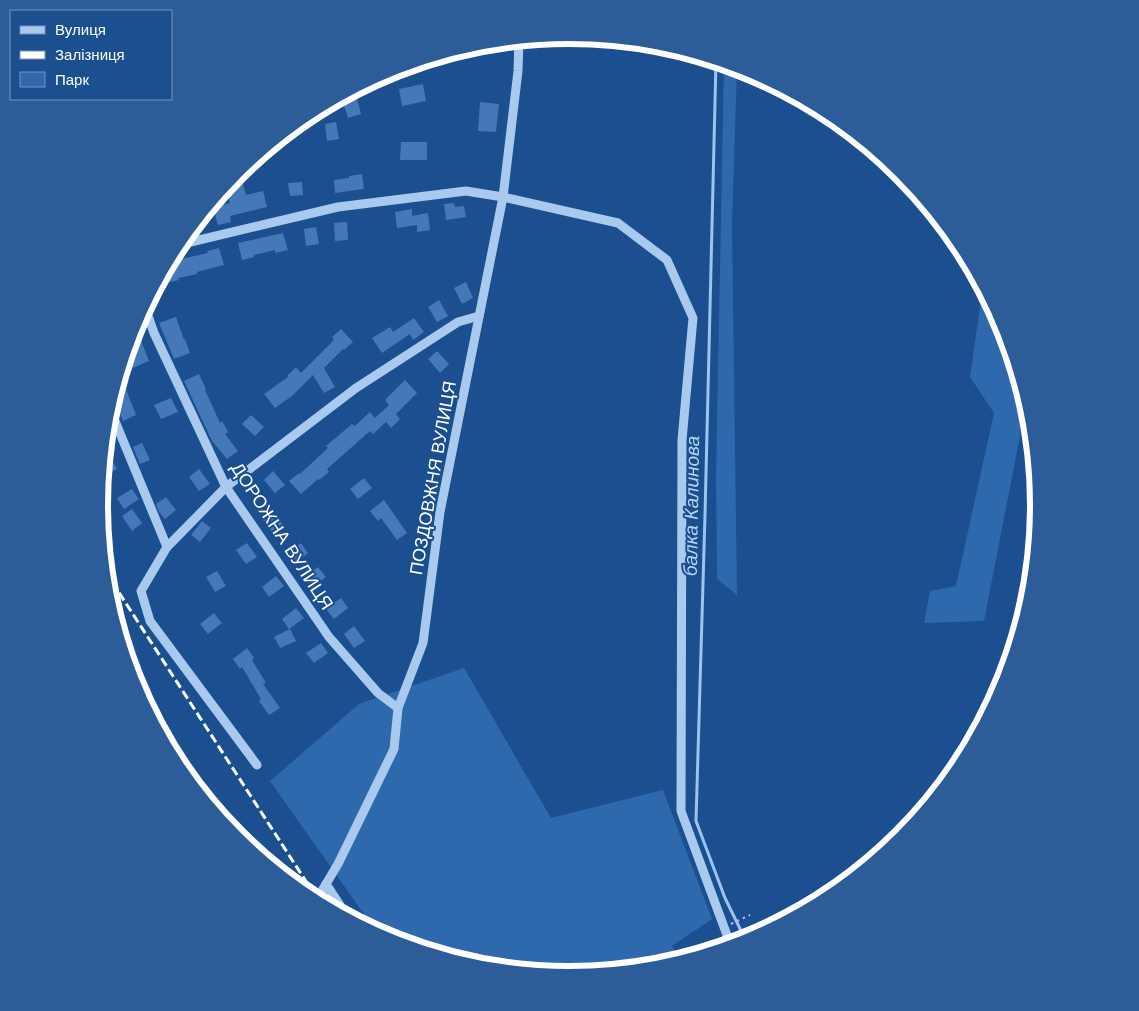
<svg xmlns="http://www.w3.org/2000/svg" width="1139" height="1011" viewBox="0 0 1139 1011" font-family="Arial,sans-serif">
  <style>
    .green { fill: #2e69ad }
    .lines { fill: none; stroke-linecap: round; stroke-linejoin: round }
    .stream { stroke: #9cc4f0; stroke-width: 3 }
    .building { fill: #4478b7 }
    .path { stroke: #a9c9ee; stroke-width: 2; stroke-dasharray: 2.5 4; stroke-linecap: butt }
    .minor { stroke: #a9c9ee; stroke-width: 9 }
    .rail { stroke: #fff; stroke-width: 3; stroke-dasharray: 9 4; stroke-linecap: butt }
    .labels { text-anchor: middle; stroke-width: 4; stroke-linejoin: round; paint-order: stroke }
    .street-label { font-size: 18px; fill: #fff; stroke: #1b4f8f }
    .water-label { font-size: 19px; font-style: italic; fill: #b5d3f5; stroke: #1b4f8f }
    .rim { fill: none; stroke: #fff; stroke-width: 6 }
  </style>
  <rect width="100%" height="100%" fill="#1b4f8f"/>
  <g class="green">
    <path d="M724 63 737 67 732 225 737 595 717 579 716 475Z"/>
    <path d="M983 286 1004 326 1027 400 984 621 924 623 930 591 956 586 994 413 970 377Z"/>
    <path d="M464 668 551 818 663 790 712 919 672 946 682 961 661 967 569 976 477 967 389 940 378 934 270 781 359 704Z"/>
  </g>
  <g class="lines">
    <path class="stream" d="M716 61 705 515 696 821 725 898 746 941"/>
  </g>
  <g class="building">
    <path d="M423 84 426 101 402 106 399 89Z"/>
    <path d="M356 95 361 114 348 118 342 99Z"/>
    <path d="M480 102 499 104 496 132 478 131Z"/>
    <path d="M317 110 320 121 289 130 308 114Z"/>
    <path d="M336 122 339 139 327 141 325 124Z"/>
    <path d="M401 142H427V160H400Z"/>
    <path d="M239 171 246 195 263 191 267 207 230 216 231 222 218 225 213 207 230 203 225 187Z"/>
    <path d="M362 174 364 189 335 193 334 180 349 178V176Z"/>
    <path d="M302 182 303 195 290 196 288 183Z"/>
    <path d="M454 203 455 207 464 206 466 217 446 220 444 204Z"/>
    <path d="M412 209V216L428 213 430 230 417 232V225L397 228 395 212Z"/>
    <path d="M347 222 348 240 335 241 334 223Z"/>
    <path d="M316 227 319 244 306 246 304 229Z"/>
    <path d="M283 233 288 250 275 253V250L254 255V257L242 260 238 243Z"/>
    <path d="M219 248 224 265 197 272V274L178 278 179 280 166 283V280L158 282 168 264 181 261V259L208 253 207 251Z"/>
    <path d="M466 282 473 298 462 304 454 288Z"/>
    <path d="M439 300 448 316 437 322 428 307Z"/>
    <path d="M176 317 184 340 185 339 190 353 174 359 159 323Z"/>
    <path d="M414 318 424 332 413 340 410 334 382 353 372 338 390 327 393 332Z"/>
    <path d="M137 321 142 343 149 361 121 373 135 325Z"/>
    <path d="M341 329 353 342 344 350 343 349 324 368 335 387 324 393 313 375 292 396 275 408 264 394 288 377 287 376 296 367 301 373 334 340 332 337Z"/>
    <path d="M437 351 449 364 440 373 428 359Z"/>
    <path d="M120 374 136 415 123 421 113 397Z"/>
    <path d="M199 374 206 389 205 390 220 423 222 421 228 432 225 434 238 451 227 459 212 441 184 381Z"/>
    <path d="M405 380 417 393 396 414 400 419 391 428 386 422 373 434 370 431 327 469 329 472 319 480 318 479 301 494 289 481 299 473 300 474 328 448 326 446 352 424 355 426 370 412 375 418 389 405 385 400Z"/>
    <path d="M171 398 178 412 161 419 154 405Z"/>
    <path d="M251 415 264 427 255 436 242 424Z"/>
    <path d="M142 443 150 460 140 464 133 447Z"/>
    <path d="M111 458 117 469 102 478 103 462Z"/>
    <path d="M199 469 210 484 199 491 189 477Z"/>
    <path d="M273 471 285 485 275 493 264 480Z"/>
    <path d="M364 478 372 488 358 499 350 489Z"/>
    <path d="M132 489 139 499 124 509 117 498Z"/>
    <path d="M166 497 176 510 165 519 159 512 156 504Z"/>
    <path d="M384 500 407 533 397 540 381 518 378 521 370 511Z"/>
    <path d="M132 509 142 523 132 531 122 516Z"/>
    <path d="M273 512 284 526 274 534 263 520Z"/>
    <path d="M202 521 211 528 200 542 191 535Z"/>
    <path d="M247 543 257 557 246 564 236 550Z"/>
    <path d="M301 543 308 553 294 564 287 554Z"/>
    <path d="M318 567 326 577 311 588 304 578Z"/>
    <path d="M217 571 226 586 215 592 206 577Z"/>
    <path d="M276 576 284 586 269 597 262 587Z"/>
    <path d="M341 598 348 608 334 619 326 609Z"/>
    <path d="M296 608 304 618 289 629 282 619Z"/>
    <path d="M214 613 222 623 208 634 200 624Z"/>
    <path d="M354 626 365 641 354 648 344 634Z"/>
    <path d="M290 629 296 641 280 648 274 637Z"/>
    <path d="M321 643 328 653 314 663 306 653Z"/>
    <path d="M247 648 254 658 252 660 266 683 263 684 280 708 269 715 259 701 261 699 242 667 240 669 233 659Z"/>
  </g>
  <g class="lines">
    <path class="path" d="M731 924 750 915"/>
    <g class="minor">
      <path d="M434 57 518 43"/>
      <path d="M178 245 338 207 466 191 503 197 618 223 667 260 693 318 682 440 681 811 731 946"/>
      <path d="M145 307 154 333 226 487 329 637 378 693 398 708"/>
      <path d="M110 409 167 547"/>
      <path d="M1032 531 1039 491"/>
      <path d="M257 765 150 621 141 591 167 547 226 487 356 388 458 322 479 316"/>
      <path d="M326 884 349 919"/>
      <path d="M315 900 317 899 338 864 394 749 398 708 423 643 440 512 503 197 518 71 519 40"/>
    </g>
    <path class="rail" d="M105 571 320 903"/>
  </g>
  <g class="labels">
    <g class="street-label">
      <text transform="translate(433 478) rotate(-80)" y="6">ПОЗДОВЖНЯ ВУЛИЦЯ</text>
      <text transform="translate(282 536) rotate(57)" y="6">ДОРОЖНА ВУЛИЦЯ</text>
    </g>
    <g class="water-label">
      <text transform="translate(691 506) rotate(-89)" y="7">балка Калинова</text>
    </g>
  </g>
  <path d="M0 0H1139V1011H0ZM108 505a461 461 0 1 1 922 0a461 461 0 1 1-922 0Z" fill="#2d5d98" fill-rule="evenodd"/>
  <path class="rim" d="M108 505a461 461 0 1 1 922 0a461 461 0 1 1-922 0Z"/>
  <rect x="10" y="10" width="162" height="90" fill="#1b4f8f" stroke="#7695bc"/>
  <rect x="20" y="26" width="25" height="8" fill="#a9c9ee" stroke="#7695bc"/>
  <text x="55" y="35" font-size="15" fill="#ffffff">Вулиця</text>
  <rect x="20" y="51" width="25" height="8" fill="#ffffff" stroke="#7695bc"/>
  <text x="55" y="60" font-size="15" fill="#ffffff">Залізниця</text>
  <rect x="20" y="72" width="25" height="15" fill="#2e69ad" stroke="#7695bc"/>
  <text x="55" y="85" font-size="15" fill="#ffffff">Парк</text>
</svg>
